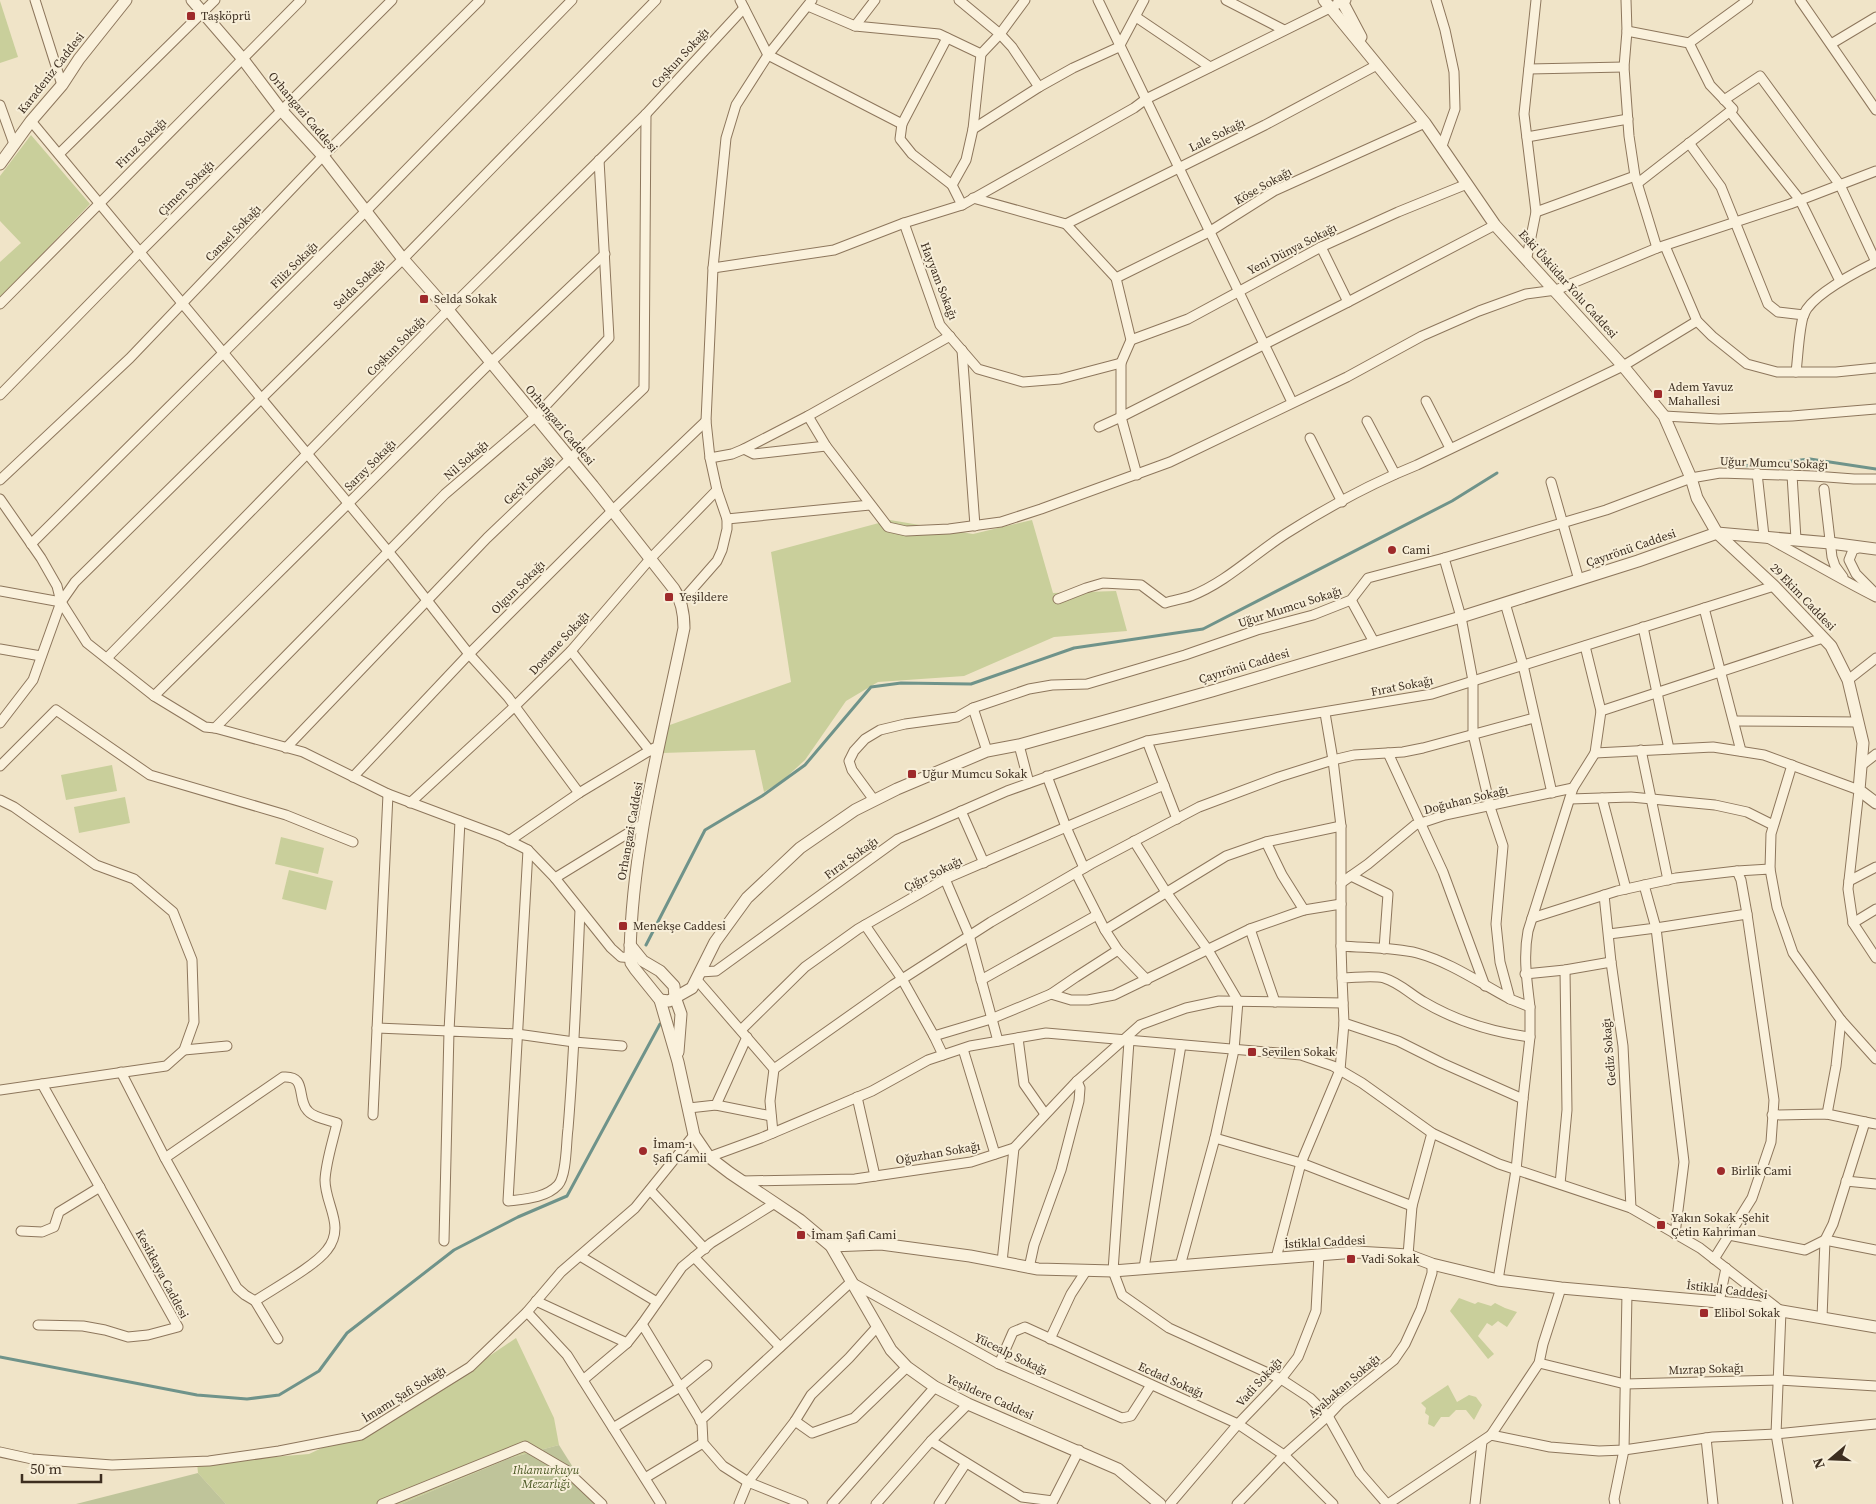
<svg xmlns="http://www.w3.org/2000/svg" width="1876" height="1504" viewBox="0 0 1876 1504" font-family="'Source Serif 4',serif">
  <style>
    .green { fill: #c9cf9b }
    .cemetery { fill: #bfc49a }
    .lines { fill: none; stroke-linecap: round; stroke-linejoin: round }
    .stream { stroke: #6f938a; stroke-width: 3 }
    .minor-casing { stroke: #8d765c; stroke-width: 11 }
    .tertiary-casing { stroke: #8d765c; stroke-width: 13 }
    .minor { stroke: #faf1dc; stroke-width: 9 }
    .tertiary { stroke: #faf1dc; stroke-width: 11 }
    .poi-dot { fill: #9e2a2b; stroke: #f7eed8; stroke-width: 2 }
    .labels { text-anchor: middle; stroke-width: 4; stroke-linejoin: round; paint-order: stroke }
    .poi-label { font-size: 12px; fill: #3d2e20; stroke: #f7eed8; text-anchor: start }
    .street-label { font-size: 12px; fill: #3d2e20; stroke: #f7eed8 }
    .park-label { font-size: 12px; font-style: italic; fill: #4d5a26; stroke: #f7eed8 }
  </style>
  <rect width="100%" height="100%" fill="#f0e4c8"/>
  <g class="green">
    <path d="M0 1 18 57 0 63Z"/>
    <path d="M31 135 90 204 0 298V262L21 243 0 221V176Z"/>
    <path d="M890 520 973 534 1032 520 1053 593 1116 591 1127 631 1054 637 964 676 878 682 846 701 805 760 782 781 764 792 755 750 662 753 667 726 791 682 771 552Z"/>
    <path d="M112 765 117 791 66 800 61 775Z"/>
    <path d="M125 797 130 823 79 833 74 807Z"/>
    <path d="M281 837 324 848 318 874 275 864Z"/>
    <path d="M289 870 333 881 326 910 282 899Z"/>
    <path d="M1459 1298 1475 1304 1478 1302 1491 1306 1495 1303 1505 1308 1517 1312 1507 1327 1498 1321 1492 1326 1487 1323 1478 1336 1494 1354 1488 1359 1450 1311Z"/>
    <path d="M516 1338 554 1418 559 1445 510 1458 401 1504H226L198 1473 197 1463 309 1454 426 1399Z"/>
    <path d="M1448 1385 1457 1402 1469 1395 1476 1397 1482 1405 1474 1420 1466 1410H1456L1449 1417H1441L1434 1427 1428 1424 1429 1416 1425 1413 1426 1408 1421 1403Z"/>
  </g>
  <g class="cemetery">
    <path d="M559 1445 596 1504H401L510 1458Z"/>
    <path d="M198 1473 226 1504H76Z"/>
  </g>
  <g class="lines">
    <g class="stream">
      <path d="M1724 463 1744 466 1810 459 1876 469"/>
      <path d="M646 945 705 830 762 796 805 765 871 687 901 683 971 684 1074 648 1203 629 1452 501 1497 473"/>
      <path d="M0 1357 197 1395 247 1399 279 1395 319 1371 347 1333 454 1250 518 1217 567 1196 660 1024"/>
    </g>
    <defs>
      <g id="minor">
        <path d="M35 0 62 85"/>
        <path d="M740 0 768 55 902 124 947 38"/>
        <path d="M959 0 1000 34 1012 47 1039 87"/>
        <path d="M1098 0 1292 402"/>
        <path d="M1226 0 1284 30"/>
        <path d="M1436 0 1445 30 1454 72 1455 109 1442 146"/>
        <path d="M1626 0 1627 31 1624 67 1629 136 1635 176 1657 248"/>
        <path d="M1800 0 1876 110"/>
        <path d="M808 6 855 26 939 34 981 54 973 129 966 160 952 185 962 205"/>
        <path d="M1136 17 1210 67"/>
        <path d="M855 26 875 0"/>
        <path d="M1627 31 1689 43 1710 85 1733 109 1638 183"/>
        <path d="M1689 43 1748 0"/>
        <path d="M1831 44 1876 17"/>
        <path d="M981 54 1000 34 1025 0"/>
        <path d="M1529 69 1624 67"/>
        <path d="M1724 100 1760 76 1840 185 1876 262"/>
        <path d="M0 105 14 144"/>
        <path d="M1730 112 1800 200 1840 281"/>
        <path d="M31 121 397 562 469 654 508 697 579 793 509 841"/>
        <path d="M902 124 900 139 912 154 952 185"/>
        <path d="M973 129 1039 87 1073 68 1119 47 1144 0"/>
        <path d="M1527 137 1628 119"/>
        <path d="M1689 143 1721 187 1768 304 1778 312 1804 315"/>
        <path d="M59 154 215 0"/>
        <path d="M973 198 1066 224 1116 278 1131 340 1121 363V417L1137 475"/>
        <path d="M1536 212 1635 176"/>
        <path d="M904 223 940 325 978 369 1023 382 1060 379 1121 363"/>
        <path d="M1066 224 1265 125 1377 65"/>
        <path d="M1665 246 1697 321 1712 336 1747 364 1777 372H1836L1876 368"/>
        <path d="M1321 247 1348 302"/>
        <path d="M1527 257 1536 212 1524 114 1536 0"/>
        <path d="M713 268 834 250 904 223 962 205 1134 108 1146 99 1346 0"/>
        <path d="M1116 278 1209 232 1274 191 1425 123"/>
        <path d="M0 304 301 0"/>
        <path d="M1131 340 1188 319 1321 247 1398 212 1467 184"/>
        <path d="M962 350 975 526"/>
        <path d="M1796 372C1798 357 1799 327 1804 314 1812 295 1858 271 1876 262"/>
        <path d="M0 395 139 253 392 0"/>
        <path d="M1426 401 1450 448"/>
        <path d="M808 416 826 446 888 527 906 531 949 529 1001 522 1041 509 1170 462 1347 377 1422 336 1479 311 1526 294 1556 290 1657 248 1790 204 1876 171"/>
        <path d="M1664 416 1719 419 1792 416 1876 409"/>
        <path d="M1367 421 1395 474"/>
        <path d="M1099 427 1121 417 1348 302 1495 225"/>
        <path d="M1310 438 1342 502"/>
        <path d="M744 449 808 416 950 336"/>
        <path d="M710 458 732 454 744 449 754 454 826 446"/>
        <path d="M1757 473 1764 536C1802 556 1838 578 1876 597"/>
        <path d="M1792 475 1796 539"/>
        <path d="M0 480 130 358 323 156 480 0"/>
        <path d="M1551 482 1579 580"/>
        <path d="M1824 489 1832 557 1835 566 1843 577"/>
        <path d="M0 499 41 558 57 586 61 602 87 643 154 696 205 727 215 728 303 752 388 794 500 836 528 850 555 878 611 948 621 957 635 958"/>
        <path d="M727 519 870 505"/>
        <path d="M31 544 366 211 572 0"/>
        <path d="M1860 547 1853 550 1849 560 1856 574 1876 594"/>
        <path d="M1444 558 1461 617 1473 681V734L1491 810 1503 846 1496 924 1500 962 1510 999 1530 1007V1037C1491 1032 1458 1022 1424 1002 1410 994 1400 983 1384 978 1372 975 1355 978 1342 978L1344 1023 1398 1041 1442 1063 1523 1099 1516 1170 1498 1280"/>
        <path d="M0 591 61 602"/>
        <path d="M1058 599 1086 588 1103 583 1141 585 1165 603C1174 600 1183 599 1191 596 1227 582 1255 553 1287 533 1328 507 1372 483 1417 465L1623 366 1697 321"/>
        <path d="M1351 600 1374 642"/>
        <path d="M681 602 717 561 722 550 727 529V519L717 490 710 458 706 421 713 268 726 138 736 105 768 55 812 0"/>
        <path d="M1505 603 1523 665 1552 793"/>
        <path d="M1704 608 1741 751"/>
        <path d="M1643 627 1669 749"/>
        <path d="M1823 638 1601 711 1595 753 1713 747 1764 755 1859 790 1848 889 1853 923 1876 958"/>
        <path d="M1585 646 1601 711"/>
        <path d="M0 649 41 656"/>
        <path d="M571 651 650 751"/>
        <path d="M107 658 448 310 646 114 744 8"/>
        <path d="M1848 680 1876 658"/>
        <path d="M154 696 491 362 605 254"/>
        <path d="M973 708 987 751"/>
        <path d="M1325 713 1333 760 1341 826V946"/>
        <path d="M1734 721 1858 722"/>
        <path d="M0 723 33 680 61 602 75 582 403 259 656 0"/>
        <path d="M215 728 445 494 535 417 609 338 599 160"/>
        <path d="M1147 741 1177 819"/>
        <path d="M1019 745 1029 783"/>
        <path d="M286 748 487 538 644 388 646 114"/>
        <path d="M1641 750 1668 880"/>
        <path d="M1388 753 1443 872 1485 986"/>
        <path d="M1862 765 1876 754"/>
        <path d="M0 766 56 710 150 775 286 815 353 842"/>
        <path d="M1047 776 1066 827 1084 868"/>
        <path d="M353 777 469 654 613 510 706 421"/>
        <path d="M579 793 654 748"/>
        <path d="M1602 798 1626 889"/>
        <path d="M1570 799 1631 797 1715 805 1747 812 1773 825"/>
        <path d="M0 800 14 807 96 865 134 879 173 912 192 960 194 1022 184 1050 166 1066 0 1090"/>
        <path d="M874 800 852 770 849 761 854 751 865 739 880 730 905 724 957 717 973 708 1029 689 1052 685 1087 684 1185 655 1257 630 1313 615 1351 600 1368 578 1444 558 1606 510 1691 478 1720 473 1814 476 1854 479H1876"/>
        <path d="M410 803 515 706 571 651 650 559 717 490"/>
        <path d="M961 811 984 863"/>
        <path d="M1134 841 1166 892 1208 950 1238 1001 1234 1050 1215 1138 1301 1163 1412 1206"/>
        <path d="M1266 842 1282 875 1304 910"/>
        <path d="M528 850 508 1201C525 1199 546 1198 558 1185 567 1175 566 1142 568 1129 574 1056 577 983 580 910"/>
        <path d="M1770 869 1771 834 1792 765"/>
        <path d="M1737 871 1770 869 1777 907 1793 953 1841 1020 1836 1066 1827 1114"/>
        <path d="M1076 873 1105 930 1118 950 1076 977 1051 994 1071 1000H1088L1114 995 1250 929 1304 910 1341 904"/>
        <path d="M1351 876 1388 894 1384 949"/>
        <path d="M555 878 643 824"/>
        <path d="M945 879 969 935 998 1041"/>
        <path d="M1849 881 1876 867"/>
        <path d="M1341 883 1368 864 1415 825 1445 815 1573 788 1595 753"/>
        <path d="M1604 895 1611 962 1623 1046 1631 1208"/>
        <path d="M1532 918 1617 891 1676 878 1737 871 1741 880 1747 914"/>
        <path d="M1853 923 1876 909"/>
        <path d="M865 925 902 979 934 1036"/>
        <path d="M1250 929 1275 1002"/>
        <path d="M1105 930 1226 856 1266 842 1341 826"/>
        <path d="M1609 934 1656 928 1644 885"/>
        <path d="M1118 950 1147 980"/>
        <path d="M700 972 716 971 898 839 1007 791 1147 741 1432 694 1774 586"/>
        <path d="M1525 974 1565 970 1611 962"/>
        <path d="M1342 978 1341 946C1366 948 1393 947 1417 953 1450 962 1480 983 1510 999"/>
        <path d="M697 980 774 1069 893 985 991 922 1091 864 1199 807 1279 777 1333 760 1354 755 1403 752 1423 748 1534 718"/>
        <path d="M981 980 1097 915"/>
        <path d="M1530 1007C1527 981 1523 957 1528 931L1573 788"/>
        <path d="M1841 1020 1876 1059"/>
        <path d="M377 1028 449 1031 460 821"/>
        <path d="M741 1030 805 967 858 929 945 879 1164 785"/>
        <path d="M1018 1038 1024 1084 1045 1114"/>
        <path d="M1129 1041 1113 1271 1122 1295 1169 1328 1281 1379 1310 1398 1328 1416 1360 1473 1387 1504"/>
        <path d="M963 1049 995 1154"/>
        <path d="M184 1050 227 1046"/>
        <path d="M943 1055 934 1036 991 1019 1051 994"/>
        <path d="M121 1072 165 1158 237 1288 245 1295 255 1301 278 1339"/>
        <path d="M857 1097 875 1176"/>
        <path d="M1523 1099 1530 1037"/>
        <path d="M716 1105 771 1116"/>
        <path d="M689 1108 716 1105 747 1037"/>
        <path d="M373 1115 388 794"/>
        <path d="M1772 1115 1827 1114 1865 1122 1833 1224 1825 1240 1822 1318"/>
        <path d="M1865 1122 1876 1124"/>
        <path d="M773 1133 770 1101 774 1069"/>
        <path d="M709 1157 761 1138 872 1091 928 1060 970 1046 1046 1033 1301 1055 1333 1066 1362 1083 1432 1133 1499 1164 1631 1208 1700 1248 1781 1311 1776 1434 1788 1504"/>
        <path d="M165 1158 283 1077C308 1075 296 1099 308 1111 314 1118 329 1120 337 1123 333 1141 326 1161 325 1180 325 1205 346 1226 327 1250 315 1266 273 1289 255 1301"/>
        <path d="M742 1181 855 1179 971 1162 1014 1148 1077 1081 1140 1025 1186 1008 1219 1001 1343 1003"/>
        <path d="M1846 1181 1876 1184"/>
        <path d="M1560 1184 1567 1110 1565 970"/>
        <path d="M650 1190 705 1249"/>
        <path d="M21 1231 42 1232 54 1227 59 1212 100 1187"/>
        <path d="M1675 1234 1684 1162 1656 928 1747 914 1774 1100 1771 1142 1752 1198 1714 1259"/>
        <path d="M1729 1235 1805 1250 1825 1240 1876 1250"/>
        <path d="M444 1241 449 1031 517 1034 574 1042 622 1046"/>
        <path d="M1408 1255 1412 1206 1432 1133"/>
        <path d="M580 1256 657 1302"/>
        <path d="M694 1257 780 1347"/>
        <path d="M1276 1258 1301 1163 1340 1070 1344 1023"/>
        <path d="M1002 1262 1014 1148"/>
        <path d="M1180 1266 1215 1138"/>
        <path d="M1029 1268 1034 1245 1061 1170 1079 1101 1080 1088 1077 1081"/>
        <path d="M1144 1268 1181 1045"/>
        <path d="M1561 1288 1543 1344 1539 1363 1491 1435 1550 1447 1599 1451 1624 1450 1713 1437 1776 1434 1876 1424"/>
        <path d="M536 1301 627 1343 642 1324 702 1423 703 1443 723 1466 748 1482 795 1421 811 1395 849 1358 877 1327"/>
        <path d="M1719 1302 1726 1268"/>
        <path d="M527 1312 567 1355 661 1504"/>
        <path d="M642 1324 682 1267 711 1243 775 1203"/>
        <path d="M38 1325 83 1326 105 1330 128 1337 148 1335 178 1327 42 1084"/>
        <path d="M1050 1339 1071 1294 1086 1271"/>
        <path d="M1539 1363 1625 1384 1779 1380 1876 1386"/>
        <path d="M999 1364 1013 1332 1025 1327 1238 1424 1284 1455 1333 1504"/>
        <path d="M583 1380 627 1343"/>
        <path d="M700 1421 851 1282 999 1364 1122 1418 1131 1416 1151 1385"/>
        <path d="M795 1421 812 1433 854 1418 907 1367"/>
        <path d="M613 1428 680 1387 707 1365"/>
        <path d="M1706 1438 1713 1504"/>
        <path d="M931 1441 1022 1497 1053 1501 1079 1450"/>
        <path d="M0 1452 32 1459 112 1465 209 1461 279 1451 361 1435 470 1367 527 1312 561 1272 635 1208 694 1135"/>
        <path d="M645 1478 703 1443"/>
        <path d="M382 1504 525 1446 566 1470 602 1504"/>
        <path d="M739 1504 748 1482 803 1504"/>
        <path d="M832 1504 935 1387"/>
        <path d="M876 1504 931 1441 968 1404"/>
        <path d="M939 1504 966 1463"/>
        <path d="M1170 1504 1238 1424 1281 1379 1298 1357 1316 1311 1319 1255"/>
        <path d="M1237 1504 1284 1455 1328 1416 1340 1403 1394 1360 1405 1344 1421 1309 1432 1273V1264"/>
        <path d="M1388 1504 1491 1435"/>
        <path d="M1475 1504 1482 1442"/>
        <path d="M1615 1504 1614 1499 1624 1450 1627 1293"/>
      </g>
      <g id="tertiary">
        <path d="M192 0 242 58 282 111 323 156 403 259 448 310 593 486 674 589C682 601 684 613 684 628 662 736 632 844 630 955L631 963 635 969 660 1000 678 1062 694 1135 709 1157 730 1173 800 1220 831 1246 891 1350 907 1367 935 1387 968 1404 1118 1469 1160 1504"/>
        <path d="M1324 0 1425 123 1495 225 1623 366 1664 416 1691 478 1697 498 1717 533 1774 586 1831 646 1848 680 1863 743 1859 790 1876 803"/>
        <path d="M1339 0 1343 3 1361 37"/>
        <path d="M0 164 31 121 62 85 79 59 126 0"/>
        <path d="M630 945 643 961 660 971 674 986 675 997 681 1014 678 1052"/>
        <path d="M660 1000 669 1001 692 988 715 942 747 898 800 848 855 810 897 789 987 751 1019 745 1212 691 1461 617 1638 561 1717 533 1830 543 1876 549"/>
        <path d="M831 1246 881 1244 970 1256 1038 1269 1113 1271 1356 1252 1408 1255 1432 1264 1498 1280 1561 1288 1741 1304 1876 1327"/>
      </g>
    </defs>
    <use href="#minor" class="minor-casing"/>
    <use href="#tertiary" class="tertiary-casing"/>
    <use href="#minor" class="minor"/>
    <use href="#tertiary" class="tertiary"/>
  </g>
  <g class="poi-dot">
    <rect x="186" y="11" width="10" height="10" rx="2.5"/>
    <rect x="419" y="294" width="10" height="10" rx="2.5"/>
    <rect x="1653" y="389" width="10" height="10" rx="2.5"/>
    <circle cx="1392" cy="550" r="5"/>
    <rect x="664" y="592" width="10" height="10" rx="2.5"/>
    <rect x="907" y="769" width="10" height="10" rx="2.5"/>
    <rect x="618" y="921" width="10" height="10" rx="2.5"/>
    <rect x="1247" y="1047" width="10" height="10" rx="2.5"/>
    <circle cx="643" cy="1151" r="5"/>
    <circle cx="1721" cy="1171" r="5"/>
    <rect x="1656" y="1220" width="10" height="10" rx="2.5"/>
    <rect x="796" y="1230" width="10" height="10" rx="2.5"/>
    <rect x="1346" y="1254" width="10" height="10" rx="2.5"/>
    <rect x="1699" y="1308" width="10" height="10" rx="2.5"/>
  </g>
  <g class="labels">
    <g class="poi-label">
      <text x="201" y="20">Taşköprü</text>
      <text x="434" y="303">Selda Sokak</text>
      <text x="1668" y="391">Adem Yavuz<tspan x="1668" dy="14">Mahallesi</tspan></text>
      <text x="1402" y="554">Cami</text>
      <text x="679" y="601">Yeşildere</text>
      <text x="922" y="778">Uğur Mumcu Sokak</text>
      <text x="633" y="930">Menekşe Caddesi</text>
      <text x="1262" y="1056">Sevilen Sokak</text>
      <text x="653" y="1148">İmam-ı<tspan x="653" dy="14">Şafi Camii</tspan></text>
      <text x="1731" y="1175">Birlik Cami</text>
      <text x="1671" y="1222">Yakın Sokak -Şehit<tspan x="1671" dy="14">Çetin Kahriman</tspan></text>
      <text x="811" y="1239">İmam Şafi Cami</text>
      <text x="1361" y="1263">Vadi Sokak</text>
      <text x="1714" y="1317">Elibol Sokak</text>
    </g>
    <g class="street-label">
      <text transform="translate(680 58) rotate(-47)" y="4">Coşkun Sokağı</text>
      <text transform="translate(51 73) rotate(-52)" y="4">Karadeniz Caddesi</text>
      <text transform="translate(303 112) rotate(50)" y="4">Orhangazi Caddesi</text>
      <text transform="translate(1217 135) rotate(-26)" y="4">Lale Sokağı</text>
      <text transform="translate(141 143) rotate(-45)" y="4">Firuz Sokağı</text>
      <text transform="translate(1263 186) rotate(-29)" y="4">Köse Sokağı</text>
      <text transform="translate(186 188) rotate(-45)" y="4">Çimen Sokağı</text>
      <text transform="translate(233 233) rotate(-46)" y="4">Cansel Sokağı</text>
      <text transform="translate(1292 249) rotate(-27)" y="4">Yeni Dünya Sokağı</text>
      <text transform="translate(294 265) rotate(-45)" y="4">Filiz Sokağı</text>
      <text transform="translate(939 281) rotate(69)" y="4">Hayyam Sokağı</text>
      <text transform="translate(359 284) rotate(-44)" y="4">Selda Sokağı</text>
      <text transform="translate(1568 284) rotate(48)" y="4">Eski Üsküdar Yolu Caddesi</text>
      <text transform="translate(396 346) rotate(-46)" y="4">Coşkun Sokağı</text>
      <text transform="translate(560 425) rotate(50)" y="4">Orhangazi Caddesi</text>
      <text transform="translate(466 460) rotate(-41)" y="4">Nil Sokağı</text>
      <text transform="translate(1774 463) rotate(2)" y="4">Uğur Mumcu Sokağı</text>
      <text transform="translate(370 465) rotate(-45)" y="4">Saray Sokağı</text>
      <text transform="translate(529 480) rotate(-44)" y="4">Geçit Sokağı</text>
      <text transform="translate(1631 548) rotate(-19)" y="4">Çayırönü Caddesi</text>
      <text transform="translate(518 587) rotate(-45)" y="4">Olgun Sokağı</text>
      <text transform="translate(1803 597) rotate(46)" y="4">29 Ekim Caddesi</text>
      <text transform="translate(1290 607) rotate(-18)" y="4">Uğur Mumcu Sokağı</text>
      <text transform="translate(559 643) rotate(-47)" y="4">Dostane Sokağı</text>
      <text transform="translate(1244 666) rotate(-17)" y="4">Çayırönü Caddesi</text>
      <text transform="translate(1402 686) rotate(-11)" y="4">Fırat Sokağı</text>
      <text transform="translate(1466 800) rotate(-14)" y="4">Doğuhan Sokağı</text>
      <text transform="translate(630 831) rotate(-80)" y="4">Orhangazi Caddesi</text>
      <text transform="translate(851 858) rotate(-36)" y="4">Fırat Sokağı</text>
      <text transform="translate(933 874) rotate(-27)" y="4">Çığır Sokağı</text>
      <text transform="translate(1609 1052) rotate(-95)" y="4">Gediz Sokağı</text>
      <text transform="translate(938 1153) rotate(-10)" y="4">Oğuzhan Sokağı</text>
      <text transform="translate(1325 1242) rotate(-3)" y="4">İstiklal Caddesi</text>
      <text transform="translate(162 1274) rotate(62)" y="4">Kesikkaya Caddesi</text>
      <text transform="translate(1727 1290) rotate(7)" y="4">İstiklal Caddesi</text>
      <text transform="translate(1011 1354) rotate(26)" y="4">Yücealp Sokağı</text>
      <text transform="translate(1706 1369) rotate(-2)" y="4">Mızrap Sokağı</text>
      <text transform="translate(1171 1380) rotate(24)" y="4">Ecdad Sokağı</text>
      <text transform="translate(1259 1382) rotate(-48)" y="4">Vadi Sokağı</text>
      <text transform="translate(1344 1386) rotate(-41)" y="4">Ayabakan Sokağı</text>
      <text transform="translate(404 1394) rotate(-32)" y="4">İmamı Şafi Sokağı</text>
      <text transform="translate(990 1397) rotate(24)" y="4">Yeşildere Caddesi</text>
    </g>
    <g class="park-label">
      <text x="546" y="1474">Ihlamurkuyu<tspan x="546" dy="14">Mezarlığı</tspan></text>
    </g>
  </g>
  <g transform="translate(1831 1459) rotate(251)" stroke="#f7eed8" stroke-width="4" paint-order="stroke">
  <path d="M0-4L9 19L0 12L-9 19Z" fill="#3d2e20"/>
  <text y="-8" font-size="14" font-weight="bold" text-anchor="middle" fill="#3d2e20">N</text>
  </g>
  <path d="M22 1474v8h79v-8" fill="none" stroke="#3d2e20" stroke-width="2.5"/>
  <text x="30" y="1474" font-size="15" fill="#3d2e20" stroke="#f7eed8" stroke-width="4" paint-order="stroke">50 m</text>
</svg>
